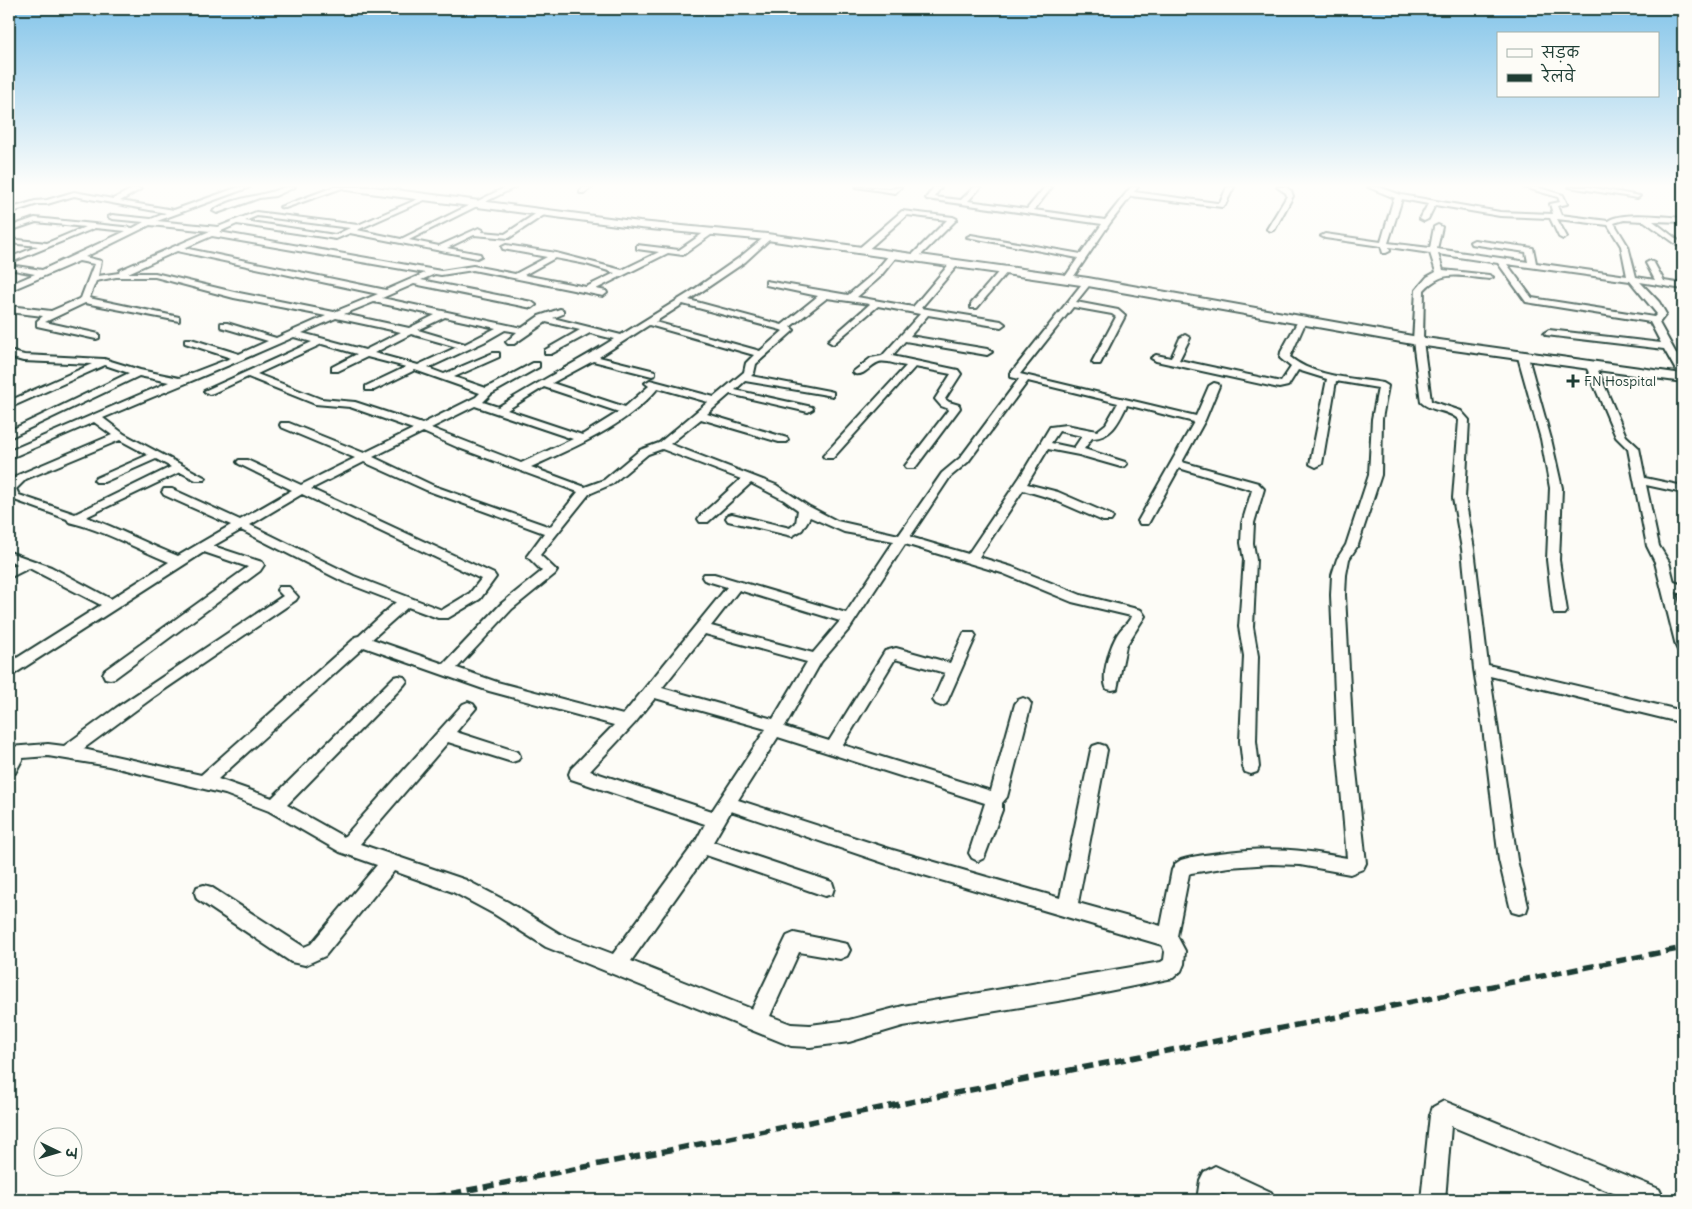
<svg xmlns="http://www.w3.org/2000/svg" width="1692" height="1209" viewBox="0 0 1692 1209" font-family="Delius,'Playpen Sans Deva',sans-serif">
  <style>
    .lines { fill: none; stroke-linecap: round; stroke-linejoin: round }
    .street-casing { stroke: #1f3d34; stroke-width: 4 }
    .secondary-casing { stroke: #1f3d34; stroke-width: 4 }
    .street { fill: #fdfcf7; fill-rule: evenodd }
    .secondary { fill: #fdfcf7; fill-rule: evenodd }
    .rail { stroke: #1f3d34; stroke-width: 5.5; stroke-dasharray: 11 5.5; stroke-linecap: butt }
    .poi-dot { fill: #1f3d34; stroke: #fdfcf7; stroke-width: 2 }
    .labels { text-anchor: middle; stroke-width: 4; stroke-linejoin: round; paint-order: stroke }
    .far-poi-label { font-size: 14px; fill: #1f3d34; stroke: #fdfcf7; text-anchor: start }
  </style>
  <rect width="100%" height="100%" fill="#fdfcf7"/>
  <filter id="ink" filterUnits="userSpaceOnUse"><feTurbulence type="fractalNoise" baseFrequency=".02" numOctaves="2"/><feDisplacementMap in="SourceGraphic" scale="10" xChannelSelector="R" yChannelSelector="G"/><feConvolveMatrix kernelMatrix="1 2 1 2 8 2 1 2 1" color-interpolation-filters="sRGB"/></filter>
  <g filter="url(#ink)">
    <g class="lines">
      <defs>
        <g id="street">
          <path d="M127 187 141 189 120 201 174 210 239 187H250L157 221 218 227 256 212 358 225 425 196H429V198L357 230 401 239 506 187H515L409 240 439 246 479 228 483 230 482 232 505 234 540 211 547 213 509 238 474 235 447 248 480 254 481 256 477 258 350 233 336 239 237 224 219 232 441 271 473 266 515 274 547 257 503 249 502 247 506 245 556 253 622 270 659 252 637 249V245L679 250 708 230 715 232 683 255 668 253 596 289 606 291 607 293 603 296 473 270 441 275 435 274 421 280 532 302 536 305 532 308 414 284 382 298 522 328 539 316 560 309 563 310V314L553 318 621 335 689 293 739 258 767 235H770V239L745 262 689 300 782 325 818 296 766 285V281L848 295 873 274 890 254H893L897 256 879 278 857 297 913 307 951 262H957V266L921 308 1001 321 1005 324 1001 327 928 315 910 336 987 349 992 352 987 355 905 341 892 356 958 370 961 374 945 399 949 402 959 405 960 408 915 468H907L905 466 949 409 941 406 935 399 951 374 915 367 833 458H825L823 456 906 366C898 365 886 360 879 362 870 365 865 376 855 374L853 372 871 358 882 356 920 314 878 306 833 344 828 341 830 339 870 304 827 298 790 327 794 330 792 332 756 364 754 373 751 376 829 391 833 392V396L745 381 735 390 812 407 813 409 808 412 730 394 707 414 787 438 788 440 787 442H779L701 419 670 444 776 485 808 506 837 521 899 535 942 473 960 458 1019 379 1011 377V373L1085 280H1091L1092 282 1076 302 1118 310 1125 316 1100 364H1094L1092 362 1116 317 1112 314 1073 307 1020 374 1196 416 1209 386 1214 383 1218 384 1219 386 1205 420 1182 462 1258 483 1264 489 1254 523 1253 543 1256 560 1253 627 1258 656 1256 741 1259 767 1257 772 1251 774 1245 772 1243 767 1240 741 1244 656 1239 627 1244 560 1241 543 1242 523 1252 490 1179 468 1148 524H1140L1138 521 1194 422 1127 405C1119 421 1112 438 1092 438L1084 449 1125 462 1127 464 1125 466 1121 467 1079 455 1048 449 1027 484 1058 492 1111 515 1113 518 1111 521H1103L1050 498 1023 490 979 557 1012 567 1081 595 1141 610 1145 616 1126 646 1117 689 1112 690 1107 689C1100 677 1111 643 1119 632 1123 626 1129 623 1131 616L1072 602 1002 573 905 544 850 628 821 662 785 726 784 727 829 741 885 651 896 648 950 663 964 633H974L976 636 946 704 941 706 936 704 933 700 945 673 895 659 843 745 991 791 1015 704 1018 700 1023 698 1028 700 1031 704 1007 797 1002 803V810L984 858 978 861 972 858 969 853 985 803 778 737 738 800 893 850 1060 898 1091 750 1093 746 1099 744 1105 746 1107 750 1078 903 1161 926 1172 870 1175 864 1181 860C1193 856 1206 855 1219 853 1267 846 1300 849 1347 858L1337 743 1331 595 1332 575 1337 559 1346 545 1369 475 1372 419 1378 388 1336 381 1322 464 1316 467 1310 464 1327 379 1298 370 1288 386 1279 388 1156 361 1151 358 1156 355 1171 358 1180 338 1185 335 1190 338 1179 360 1281 382 1291 367 1280 358 1281 352 1299 319H1305L1306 321 1290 357C1314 377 1353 378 1383 383L1388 386 1382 419 1381 475 1358 545 1349 559 1346 575 1345 595 1353 743 1366 863 1363 869 1350 874 1300 865 1271 864 1229 867 1191 873 1189 874 1177 936 1185 951 1184 964 1181 971 1173 978 1064 1000 903 1026 849 1042 810 1047 791 1046 546 947 494 914 453 892 394 871 325 956 305 965 291 962 197 899 195 893 197 887 204 885 211 887 304 947 311 944 377 865 340 852 269 811 225 794 109 766 48 756 23 758 15 773 9 774V747L48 744 64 746 116 708 283 596 277 590 279 587H289L298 597 296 600 155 696 83 749 201 775 353 640 355 637 359 636 396 602 344 582 241 530 213 546 262 562 264 565 260 571 115 678 110 679 105 678 103 674 105 670 248 567 204 552 14 674 9 675V663L101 605 29 568 9 578V569L17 564 9 560V552L51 567 111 599 169 562C135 548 103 530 69 522L67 519 9 498V483L18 475 112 435 94 422 13 457 9 458V451L169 382 139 376 9 438V431L129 373 105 365 9 408V401L92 364 23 361 9 357V351L24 355 104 359 140 370 179 378 231 358 185 343V339H191L239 354 268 341 221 327V323H227L276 338 326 316 234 298 155 277H116L96 281 89 298 179 317V321L85 303 45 322 99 334V338L96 339 37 326V321L43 316 9 312V306L51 311 81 298 94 264 79 261 9 291V285L35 274 9 269V265L42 270 126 231 95 228 9 263V258L38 246 9 243V239L47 243 85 227 36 222 9 231V227L35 218 133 228 144 222 112 219 108 217 112 215 151 219 166 213 74 196 47 204H38L9 213V209L35 201 47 200 74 192 113 199 132 189ZM257 216 350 228 335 235 245 221ZM150 225 210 231 120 270 119 273 98 276 101 261 85 257ZM212 236 425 273 386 290 184 248ZM177 251 378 294 334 312 234 292 155 273H128ZM555 258 586 264 615 273 586 287 524 275ZM374 302 435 315 409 328 344 314ZM683 304 781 330 783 331 760 351 655 322ZM445 317 496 328 465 344 418 330ZM336 318 401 332 365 350 302 333ZM546 322 580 330 545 350V354H551L590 333 614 339C576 363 536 383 498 407L483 402 491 394 539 367V363H533L486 388 454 377 499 357V353H493L444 374 428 368 484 342 505 330 517 332 506 342 508 344H514ZM649 325 754 355 746 363 744 372 714 397 650 380 645 383 649 386 625 407 552 383 593 361 652 376 655 375V371L599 357ZM411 334 457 347 418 365 374 353ZM294 337 312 342 204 391 209 394 213 393 248 377 315 404 350 407 413 429 364 453 289 423H281L280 425 281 427 355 458 301 485 247 460H239L237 462 239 464 292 490 240 520 172 489H164L162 492 164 495 231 525 178 556C147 544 118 528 86 517L180 472 196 480H204L206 478 124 434 103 418C166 391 231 365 294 337ZM322 344 357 354 332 367V371H338L367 357 406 367 366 386V390H374L415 370 480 393 476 397 422 424 355 402 321 399 257 374ZM1028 381 1118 403 1106 424 1097 431 1066 425 1050 427 1020 477 968 554 910 537 950 477 968 462ZM544 387 619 412 582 435 507 410ZM658 388 708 402 659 443 640 450 604 480 585 487 531 467C575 447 626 426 658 388ZM475 406 573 439 521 463 431 428ZM1059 431 1082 436 1074 448 1051 443ZM423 432 459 448 578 492 550 527 434 486 373 457ZM120 440 148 455 96 478 94 480 96 482H104L156 459 171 467 75 514 19 495 16 489 26 479ZM662 449 741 479 700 516 698 519 700 522H708L751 483 784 500 798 510 796 523 790 528 732 514 728 515 726 518 728 521 792 536 802 530 810 517 844 532 894 541 846 613 714 574H704L702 577 704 580 727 587 623 715 497 682 457 668 512 609 555 574 557 571 540 555 589 494 612 484 648 454ZM364 462 426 490 544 533 527 556 542 571 502 603 444 664 372 639 408 607 438 618H448L480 599 496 577 494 574 311 489ZM302 494 481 579 470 593 442 610 354 576 250 525ZM739 590 840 621 813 653 711 626ZM705 634 807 662 773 719 662 688ZM364 647 489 691 614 725 571 769 569 774 571 779 705 824 696 841 613 954 560 934 508 902 466 880 360 844 448 742 512 762 518 760 520 756 518 752 456 732 476 708 473 704 468 702 463 704 344 837 287 805 404 685 407 681 404 677 399 676 394 677 272 798 218 779ZM655 698 766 729 712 811 590 771 635 723ZM731 811 893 866 1162 945 1165 952 1164 960 1161 962 903 1006 849 1020 810 1025 791 1024 770 1016 799 952 840 959 847 956 850 950 847 944 794 933 787 936 752 1009 631 961 706 855 825 896 832 894 834 888 832 882 713 842Z"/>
          <path d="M285 187H295L275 196 259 198 217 213 213 211C234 196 263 197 285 187Z"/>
          <path d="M334 187H345L285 208 280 207Z"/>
          <path d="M584 187H592L584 193H580V191Z"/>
          <path d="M856 187 890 189 901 187 895 193Z"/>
          <path d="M934 187H941L934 197 961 200 974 187H981L968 201 1027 209 1045 187H1052L1034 210 1105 220 1131 187H1138L1134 192 1217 203H1220L1227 187H1234L1225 205 1222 207 1131 196 1110 223 1070 282H1067L1063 280 1078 258 967 237 971 235 1081 254 1102 224 927 199 926 198Z"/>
          <path d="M1277 187H1286L1291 191 1293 196 1275 229 1271 231 1267 229 1287 196 1286 193Z"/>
          <path d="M1368 187H1379L1401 195 1500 212 1553 214 1550 204 1560 202 1558 197 1524 187H1536L1563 195 1567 204 1557 206 1561 215 1608 221C1621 211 1666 217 1683 218V222L1653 221 1683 244V249L1644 221 1624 220 1614 223 1628 246 1636 277 1655 280 1646 263 1650 261 1654 263 1664 281 1683 284V289L1640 282 1659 302 1666 314 1659 323 1683 366V377L1678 374 1664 349 1546 335 1544 333 1549 330 1661 343 1650 322 1526 302 1498 263 1438 254 1443 270 1489 275 1493 277 1489 279C1461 277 1444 268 1424 290L1423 341 1431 401 1461 411 1469 420 1465 498 1474 549 1488 665 1683 711V723L1490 676 1517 860 1528 906 1526 912 1519 914 1512 912 1510 906 1499 860 1483 728 1474 669 1462 549 1453 498 1459 420C1448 409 1431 412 1421 402L1413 341 1416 290 1427 277 1436 272 1430 253 1389 247 1390 251 1386 253H1383L1381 246 1325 238 1321 236 1325 234 1381 242 1393 201 1395 198ZM1402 199 1428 204 1420 219 1424 221 1428 219 1435 205 1500 216 1550 218 1559 237 1563 239 1567 237 1557 219 1608 225 1621 246 1627 276 1536 263 1533 248 1474 240 1470 242 1471 244 1526 252 1528 262 1437 249 1442 227 1438 225 1434 227 1430 248 1388 243ZM1507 264 1630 281 1657 314 1654 317 1532 298Z"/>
          <path d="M1569 187H1589L1640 196 1637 198Z"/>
          <path d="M902 211 953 217 957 219 915 261 908 259 947 220 907 215 864 253H858V249Z"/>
          <path d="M1001 269 1008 271 977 308H971V304Z"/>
          <path d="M1523 354 1528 357 1551 439 1562 488 1559 560 1567 611 1565 614H1555L1553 611 1547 560 1550 488 1541 439 1518 357Z"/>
          <path d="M1591 363 1596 366 1626 436 1639 448 1645 478 1683 486V493L1646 485 1659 546 1669 562 1674 582 1683 585V594L1676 592 1683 619V651L1678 650 1676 646 1655 562 1647 546 1628 449 1616 437 1586 366Z"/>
          <path d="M1444 1101 1659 1189 1663 1197 1662 1200H1630L1451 1126 1445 1200H1421L1430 1115 1433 1107Z"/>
          <path d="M1215 1166 1271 1192 1275 1200H1237L1222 1193 1221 1200H1197L1200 1180 1204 1172Z"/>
        </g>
        <path id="secondary" d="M342 187H373L640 222 767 234 1088 278 1418 337 1683 374V382L1418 345 1088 286 767 240 640 228 347 190Z"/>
      </defs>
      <use href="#street" class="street-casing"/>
      <use href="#secondary" class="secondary-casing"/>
      <use href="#street" class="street"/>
      <use href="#secondary" class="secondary"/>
      <path class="rail" d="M419 1200 1683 948"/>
    </g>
  </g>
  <linearGradient id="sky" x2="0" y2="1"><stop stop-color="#83c4e9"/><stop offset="0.52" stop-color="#fefefb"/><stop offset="1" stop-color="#fefefb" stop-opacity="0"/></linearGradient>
  <rect width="1692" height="357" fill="url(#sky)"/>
  <path class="poi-dot" d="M1570.5 373.5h5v5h5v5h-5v5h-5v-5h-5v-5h5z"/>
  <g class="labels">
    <g class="far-poi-label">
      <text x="1584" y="386">FN Hospital</text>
    </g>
  </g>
  <rect width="1692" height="1209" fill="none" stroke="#fdfcf7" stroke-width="30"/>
  <rect x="15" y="15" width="1662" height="1179" fill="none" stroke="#1f3d34" stroke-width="2" filter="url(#ink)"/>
  <rect x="1497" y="32" width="162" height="65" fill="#fdfcf7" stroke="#a4b0a9"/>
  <rect x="1507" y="49" width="25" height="8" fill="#fdfcf7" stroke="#a4b0a9"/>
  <text x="1542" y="58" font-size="15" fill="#1f3d34">सड़क</text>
  <rect x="1507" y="74" width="25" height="8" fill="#1f3d34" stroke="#a4b0a9"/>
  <text x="1542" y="82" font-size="15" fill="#1f3d34">रेलवे</text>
  <g transform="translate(58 1152) rotate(95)"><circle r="24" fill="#fdfcf7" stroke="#a4b0a9"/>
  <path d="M0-4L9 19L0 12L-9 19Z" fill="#1f3d34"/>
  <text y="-8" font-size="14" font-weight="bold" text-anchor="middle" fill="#1f3d34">उ</text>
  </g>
</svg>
